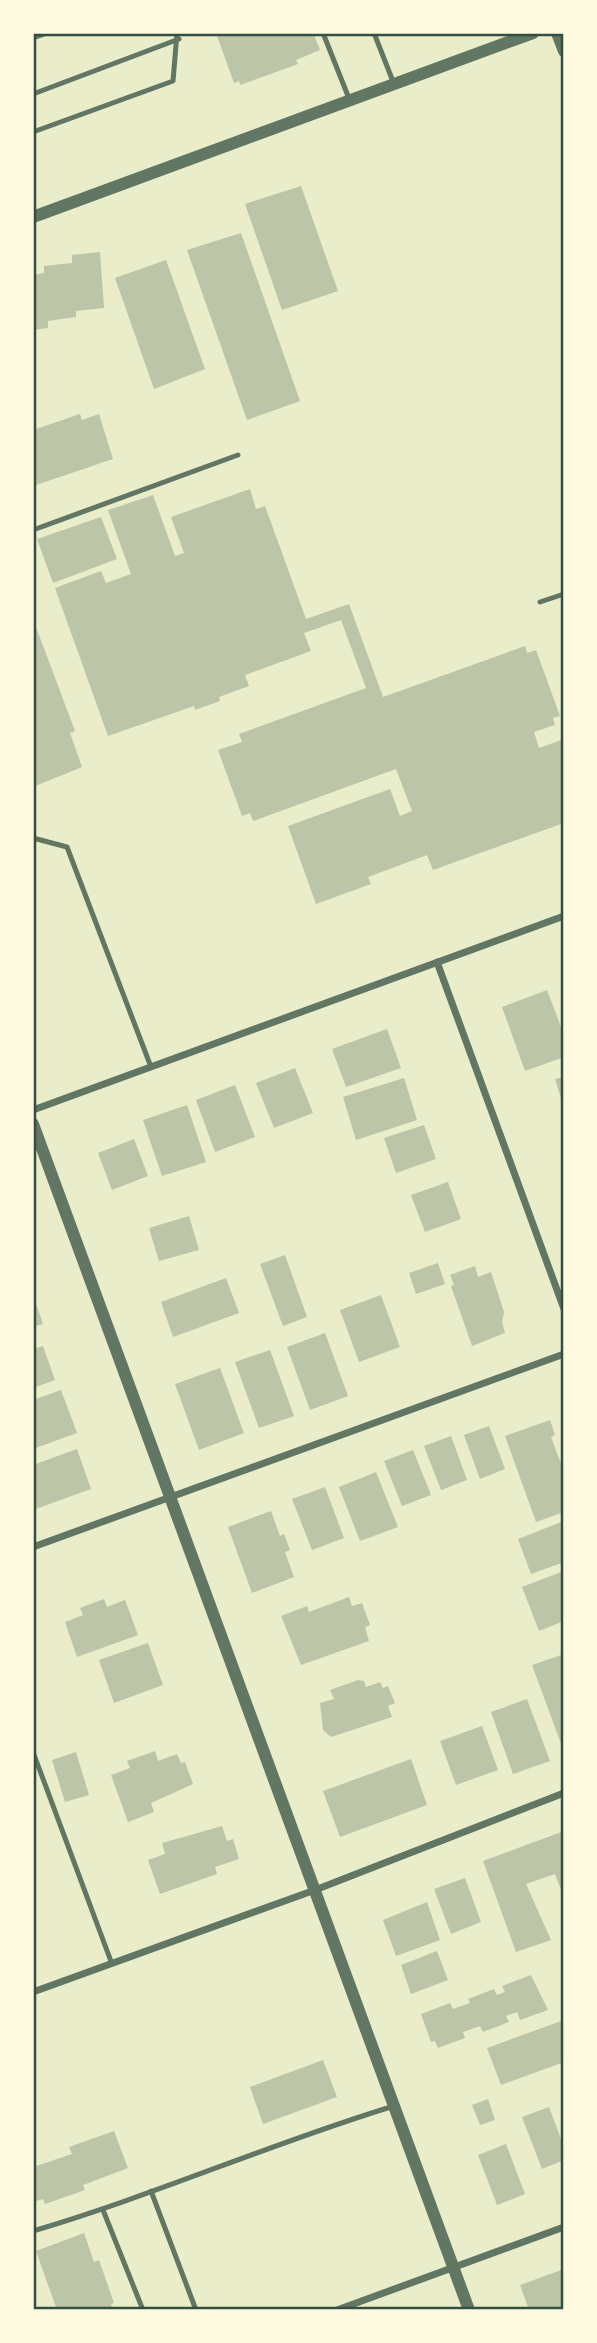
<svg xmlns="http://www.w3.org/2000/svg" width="597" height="2343" viewBox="0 0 597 2343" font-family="Barlow,sans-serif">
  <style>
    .building { fill: #bcc5a7 }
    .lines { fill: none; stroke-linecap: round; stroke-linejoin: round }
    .service { stroke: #617663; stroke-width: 5 }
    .minor { stroke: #617663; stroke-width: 7 }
    .tertiary { stroke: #617663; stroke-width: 12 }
    .neatline { fill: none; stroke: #344e41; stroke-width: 2.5 }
  </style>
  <rect width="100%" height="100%" fill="#e9edc9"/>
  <g class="building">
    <path d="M216 33H313L320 50 296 60 298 64 240 85 239 81 234 83Z"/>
    <path d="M301 186 338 291 282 310 245 204Z"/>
    <path d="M241 233 300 401 247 420 187 250Z"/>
    <path d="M100 252 104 308 76 311V317L48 321V328L33 330V275L44 273V266L72 263V255Z"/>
    <path d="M166 260 205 369 154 389 115 278Z"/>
    <path d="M80 414 82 420 99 414 113 459 33 486V430Z"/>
    <path d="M250 489 256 509 265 506 306 619 349 604 383 697 525 646 527 653 536 650 560 716 553 718 555 725 534 732 539 748 564 739V823L433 870 427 855 368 877 371 884 316 904 288 826 390 789 400 816 412 811 396 769 253 821 250 813 242 816 218 750 242 742 239 734 366 688 341 620 304 633 311 651 245 675 249 686 219 697 220 701 195 710 194 706 108 736 55 588 101 571 106 583 131 574 108 510 153 495 175 556 184 553 171 517Z"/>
    <path d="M101 517 117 559 53 583 37 539Z"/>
    <path d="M33 619 75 731 70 733 82 767 33 787Z"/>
    <path d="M547 990 564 1035V1057L525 1071 502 1007Z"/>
    <path d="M387 1029 401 1068 346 1087 332 1049Z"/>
    <path d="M295 1068 313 1113 274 1128 256 1083Z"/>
    <path d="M564 1077V1105H563L555 1079Z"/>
    <path d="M404 1078 417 1120 356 1140 343 1097Z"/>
    <path d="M235 1085 255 1137 215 1152 196 1100Z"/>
    <path d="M187 1105 206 1162 162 1176 143 1120Z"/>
    <path d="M424 1125 436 1159 396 1173 384 1138Z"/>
    <path d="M134 1139 148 1176 112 1190 98 1153Z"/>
    <path d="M448 1182 461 1219 425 1232 411 1195Z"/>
    <path d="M189 1216 199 1250 159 1261 149 1228Z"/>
    <path d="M285 1255 307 1317 283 1326 260 1264Z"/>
    <path d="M438 1263 445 1284 416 1294 409 1273Z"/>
    <path d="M475 1266 478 1277 491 1272 504 1312 502 1322 505 1333 472 1346 451 1286 454 1285 450 1275Z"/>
    <path d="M226 1278 239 1313 173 1337 161 1302Z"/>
    <path d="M381 1295 400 1347 359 1362 340 1310Z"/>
    <path d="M34 1298 43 1324 33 1327V1299Z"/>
    <path d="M325 1333 348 1396 310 1410 287 1347Z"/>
    <path d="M43 1346 55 1380 33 1388V1349Z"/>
    <path d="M270 1350 294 1416 259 1428 235 1362Z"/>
    <path d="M220 1368 244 1433 199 1450 175 1384Z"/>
    <path d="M61 1390 77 1433 33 1449V1400Z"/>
    <path d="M550 1420 555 1435 551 1437 564 1472V1512L536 1522 505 1436Z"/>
    <path d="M489 1426 505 1469 480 1479 464 1435Z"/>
    <path d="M451 1436 467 1480 441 1490 424 1446Z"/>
    <path d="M77 1449 91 1489 33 1510V1465Z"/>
    <path d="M413 1450 431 1495 402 1506 384 1461Z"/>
    <path d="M376 1472 398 1527 360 1541 339 1487Z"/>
    <path d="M325 1487 344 1538 312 1550 292 1499Z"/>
    <path d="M271 1511 280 1536 284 1534 290 1550 285 1552 294 1577 252 1593 228 1527Z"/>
    <path d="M564 1521V1562L531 1574 518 1539Z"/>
    <path d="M564 1571V1621L539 1631 522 1587Z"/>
    <path d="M349 1597 352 1606 362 1603 370 1625 365 1627 369 1641 301 1665 281 1616 307 1606 309 1612Z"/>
    <path d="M104 1599 107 1607 125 1600 138 1635 77 1657 65 1622 83 1615 80 1608Z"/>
    <path d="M148 1643 163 1685 114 1703 99 1660Z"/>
    <path d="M564 1654V1749H563L532 1665Z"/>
    <path d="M358 1680 364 1681 366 1687 380 1682 383 1688 388 1686 395 1703 388 1706 392 1717 331 1737 323 1730 320 1703 334 1699 330 1690Z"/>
    <path d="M527 1699 550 1761 513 1774 491 1712Z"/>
    <path d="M482 1726 498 1770 456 1785 440 1741Z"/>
    <path d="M155 1751 158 1761 177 1754 181 1763 185 1762 193 1784 151 1803 154 1812 128 1822 111 1775 130 1768 127 1761Z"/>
    <path d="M76 1752 89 1795 65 1802 52 1760Z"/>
    <path d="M411 1759 427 1805 340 1837 323 1791Z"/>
    <path d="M222 1826 227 1841 233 1839 239 1859 215 1867 217 1874 160 1894 148 1860 165 1854 162 1843Z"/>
    <path d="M564 1831V1898L555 1874 526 1884 551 1940 516 1952 483 1861Z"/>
    <path d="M465 1878 481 1922 451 1934 434 1889Z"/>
    <path d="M427 1902 440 1940 396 1956 383 1920Z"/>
    <path d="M437 1951 448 1980 411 1994 401 1965Z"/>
    <path d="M531 1975 548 2010 520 2020 517 2012 506 2016 509 2022 483 2032 480 2026 463 2032 465 2038 438 2048 435 2041 431 2042 421 2014 450 2003 453 2009 470 2003 468 1999 494 1989 497 1995 505 1992 502 1986Z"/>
    <path d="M564 2020V2062L501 2085 487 2048Z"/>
    <path d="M323 2060 337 2097 263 2124 250 2087Z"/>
    <path d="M488 2099 495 2120 480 2125 472 2105Z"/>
    <path d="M549 2107 564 2147V2160L542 2169 522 2117Z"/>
    <path d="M114 2131 128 2168 83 2185 85 2190 45 2204 43 2199 33 2202V2167L72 2154 69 2147Z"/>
    <path d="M506 2144 525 2194 497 2205 478 2155Z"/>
    <path d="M84 2233 94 2262 99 2260 114 2303 111 2304 113 2310H57L36 2251Z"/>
    <path d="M564 2269V2310H529L520 2285Z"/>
  </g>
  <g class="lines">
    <g class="service">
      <path d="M323 33 350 101"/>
      <path d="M374 33 394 84"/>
      <path d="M33 38 47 33"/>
      <path d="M33 94 179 39"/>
      <path d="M33 132 173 81 177 33"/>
      <path d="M33 530 238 455"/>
      <path d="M540 602 564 594"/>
      <path d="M33 838 67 847 151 1067"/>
      <path d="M33 1752 112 1964"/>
      <path d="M151 2191 196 2310"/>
      <path d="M103 2210 143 2310"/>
      <path d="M33 2231C155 2195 272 2143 394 2106"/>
    </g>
    <g class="minor">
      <path d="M437 962 564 1309"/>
      <path d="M33 1110 564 916"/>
      <path d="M33 1547 564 1354"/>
      <path d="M33 1992 315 1890 564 1793"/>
      <path d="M337 2310 564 2227"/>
    </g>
    <g class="tertiary">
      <path d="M557 33 564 51"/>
      <path d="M33 217 533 33"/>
      <path d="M33 1124 469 2310"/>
    </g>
  </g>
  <rect width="597" height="2343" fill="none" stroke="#fefae0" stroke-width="70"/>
  <rect x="35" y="35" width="527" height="2273" class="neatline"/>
</svg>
